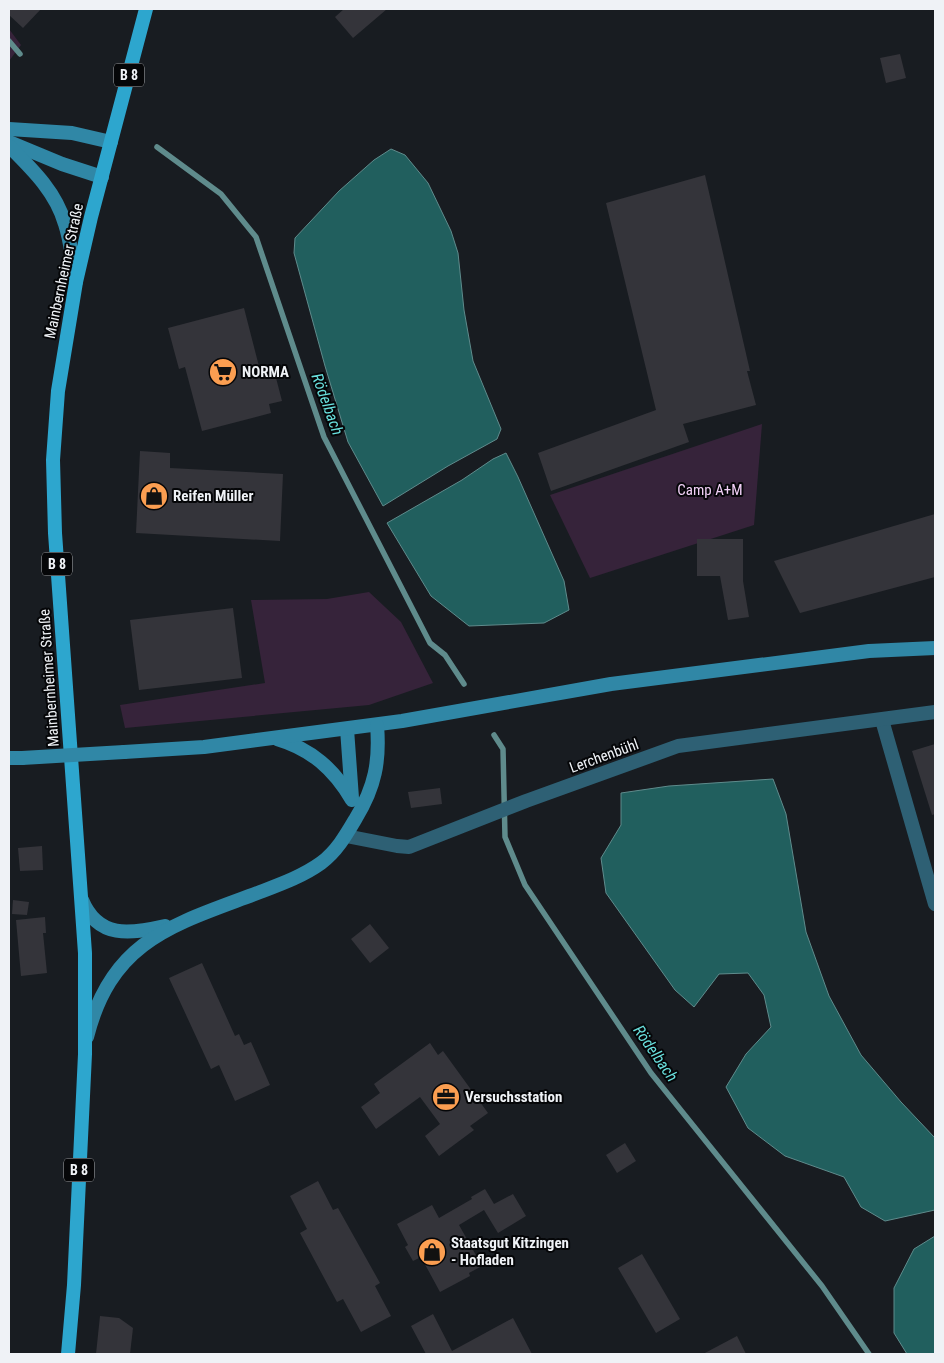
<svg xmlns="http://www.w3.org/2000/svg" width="944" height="1363" viewBox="0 0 944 1363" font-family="'Roboto Condensed',sans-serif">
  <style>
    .green { fill: #36233a }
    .water { fill: #215f5e; stroke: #5f8b8c }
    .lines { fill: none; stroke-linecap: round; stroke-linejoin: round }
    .stream { stroke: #5f8b8c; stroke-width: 5.5 }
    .building { fill: #34343a }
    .minor { stroke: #2e6074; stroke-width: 14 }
    .secondary { stroke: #3087a6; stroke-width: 14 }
    .primary { stroke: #2da6ce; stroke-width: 14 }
    .secondary-bridge { stroke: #3087a6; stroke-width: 14 }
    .labels { text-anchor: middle; stroke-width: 4; stroke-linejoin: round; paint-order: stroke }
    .shield { fill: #050608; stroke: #a9abaf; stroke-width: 1 }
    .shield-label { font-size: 14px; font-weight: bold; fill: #eff2f6 }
    .street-label { font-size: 15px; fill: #eff2f6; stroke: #050608 }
    .poi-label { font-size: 15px; font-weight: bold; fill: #eff2f6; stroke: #050608; text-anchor: start }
    .park-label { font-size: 15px; fill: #f3d1f8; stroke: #050608 }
    .water-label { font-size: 16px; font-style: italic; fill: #69e0de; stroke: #050608 }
  </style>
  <rect width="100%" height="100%" fill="#181c21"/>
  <g class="green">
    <path d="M9 29 21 45 9 61Z"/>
    <path d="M762 424 754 525 590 578 550 495Z"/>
    <path d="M369 592 401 622 433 683 369 705 125 728 120 705 265 683 251 600 327 599Z"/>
  </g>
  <g class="water">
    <path d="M391 149 405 155 428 183 451 231 458 253 464 310 473 361 501 429 497 439 448 466 383 506 348 442 325 366 294 253 295 238 339 191 374 160Z"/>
    <path d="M506 453 518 477 564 581 569 610 544 623 469 626 431 596 387 523 462 480 493 459Z"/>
    <path d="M773 779 786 814 806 932 829 996 861 1055 901 1102 935 1138V1210L885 1221 861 1207 844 1177 785 1156 748 1128 726 1087 746 1054 771 1027 764 995 748 973 719 974 694 1007 675 990 606 893 601 858 621 825V793L669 786Z"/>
    <path d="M935 1236V1354H907L894 1333V1288L914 1249Z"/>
  </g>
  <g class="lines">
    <g class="stream">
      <path d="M9 41 20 54"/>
      <path d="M157 147 221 194 256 237 324 437 430 643 445 655 464 684"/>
      <path d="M494 735 503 749 505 837 525 885 651 1073 822 1286 869 1354"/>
    </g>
  </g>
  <g class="building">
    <path d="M9 9H41L23 28 9 15Z"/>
    <path d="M344 9H387L353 38 335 17Z"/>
    <path d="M900 54 906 78 886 83 880 58Z"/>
    <path d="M705 175 750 371H747L756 405 683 424 689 442 551 491 538 453 656 410 606 203Z"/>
    <path d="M244 308 262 378 275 374 282 401 269 404 271 413 202 431 185 367 179 369 168 328Z"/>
    <path d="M140 451 170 453V468L283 474 280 541 136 533Z"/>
    <path d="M935 514V577L800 613 774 561Z"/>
    <path d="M697 539H743V581L749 617 728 620 720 576H697Z"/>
    <path d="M233 608 242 678 139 690 130 620Z"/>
    <path d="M935 744V814L932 815 912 751Z"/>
    <path d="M440 788 442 804 411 808 408 792Z"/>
    <path d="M42 846 43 870 20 871 18 848Z"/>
    <path d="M13 900 29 902 27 915 12 914Z"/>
    <path d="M45 917 46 933H43L47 973 21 976 16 920Z"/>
    <path d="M370 924 389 948 370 963 351 939Z"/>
    <path d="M202 963 235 1036 239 1034 244 1045 251 1042 270 1085 235 1101 219 1065 211 1069 169 978Z"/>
    <path d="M430 1043 438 1055 443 1051 488 1113 470 1126 474 1130 439 1156 425 1136 440 1124 420 1097 376 1129 361 1107 380 1093 374 1084Z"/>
    <path d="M625 1143 636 1161 617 1173 606 1155Z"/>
    <path d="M318 1181 333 1210 338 1208 380 1283 375 1286 391 1316 361 1332 343 1299 337 1302 300 1233 307 1229 290 1196Z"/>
    <path d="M485 1189 494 1204 513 1194 526 1216 498 1233 484 1210 459 1225 482 1266 469 1273 470 1276 440 1292 421 1257 413 1261 405 1247 408 1245 397 1224 432 1205 439 1218 472 1199 471 1197Z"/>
    <path d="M642 1254 680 1319 656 1333 618 1268Z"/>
    <path d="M433 1314 452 1351 513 1318 532 1354H426L411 1326Z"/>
    <path d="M100 1316 119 1318 133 1328 130 1354H96Z"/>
    <path d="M737 1336 746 1354H703Z"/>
  </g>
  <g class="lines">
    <g class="minor">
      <path d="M882 720 935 904"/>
      <path d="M346 836 397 846 409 847 526 801 678 746 935 712"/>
    </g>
    <g class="secondary">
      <path d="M9 129 72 133 111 142"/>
      <path d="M9 142 62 164 102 177"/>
      <path d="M9 146C32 169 56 192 65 224 71 243 73 263 76 282"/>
      <path d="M347 729 352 798"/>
      <path d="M277 739C311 749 334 769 352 800"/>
      <path d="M124 752 204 747 402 721 611 684 869 651 935 648"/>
      <path d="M9 758H22"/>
      <path d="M82 900C98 939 130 934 165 926"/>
      <path d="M87 1037C112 938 176 924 260 892 281 884 303 876 321 863 337 851 346 835 356 818 375 787 380 761 377 725"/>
    </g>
    <path class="primary" d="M68 1354 74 1285 85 1054V953L55 533 53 460 58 391 76 282 91 217 146 9"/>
    <path class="secondary-bridge" d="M22 758 124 752"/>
  </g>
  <defs>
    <symbol id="supermarket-disc" viewBox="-11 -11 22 22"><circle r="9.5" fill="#fb9e51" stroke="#050608"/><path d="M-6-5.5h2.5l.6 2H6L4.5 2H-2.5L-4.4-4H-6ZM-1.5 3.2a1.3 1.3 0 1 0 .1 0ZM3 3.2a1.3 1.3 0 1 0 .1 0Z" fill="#111"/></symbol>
    <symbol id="shop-disc" viewBox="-11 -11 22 22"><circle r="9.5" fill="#fb9e51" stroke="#050608"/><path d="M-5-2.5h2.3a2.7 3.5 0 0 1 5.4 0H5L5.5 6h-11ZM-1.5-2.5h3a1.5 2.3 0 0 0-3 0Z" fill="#111"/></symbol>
    <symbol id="office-disc" viewBox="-11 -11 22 22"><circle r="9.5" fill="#fb9e51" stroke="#050608"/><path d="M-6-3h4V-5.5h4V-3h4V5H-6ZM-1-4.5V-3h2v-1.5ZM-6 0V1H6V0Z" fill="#111"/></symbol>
  </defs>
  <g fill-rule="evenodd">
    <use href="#supermarket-disc" x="207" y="356" width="32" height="32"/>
    <use href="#shop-disc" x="138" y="480" width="32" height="32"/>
    <use href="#office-disc" x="430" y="1081" width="32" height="32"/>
    <use href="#shop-disc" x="416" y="1236" width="32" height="32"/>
  </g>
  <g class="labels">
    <g class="shield">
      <rect x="114" y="63.5" width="30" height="23" rx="4"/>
      <rect x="42" y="552.5" width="30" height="23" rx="4"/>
      <rect x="64" y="1158.5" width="30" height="23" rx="4"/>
    </g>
    <g class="shield-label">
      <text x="129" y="80">B 8</text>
      <text x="57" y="569">B 8</text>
      <text x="79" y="1175">B 8</text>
    </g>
    <g class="street-label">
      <text transform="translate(64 271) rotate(-78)" y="5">Mainbernheimer Straße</text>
      <text transform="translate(49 678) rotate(-94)" y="5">Mainbernheimer Straße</text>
      <text transform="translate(604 756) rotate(-20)" y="5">Lerchenbühl</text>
    </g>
    <g class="poi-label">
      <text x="242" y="377">NORMA</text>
      <text x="173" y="501">Reifen Müller</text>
      <text x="465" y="1102">Versuchsstation</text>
      <text x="451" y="1248">Staatsgut Kitzingen<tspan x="451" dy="17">- Hofladen</tspan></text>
    </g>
    <g class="park-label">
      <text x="710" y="495">Camp A+M</text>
    </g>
    <g class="water-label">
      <text transform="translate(328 404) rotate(70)" y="6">Rödelbach</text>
      <text transform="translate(656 1053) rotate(55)" y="6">Rödelbach</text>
    </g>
  </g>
  <rect width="944" height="1363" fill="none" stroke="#eff2f6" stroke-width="20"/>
</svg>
